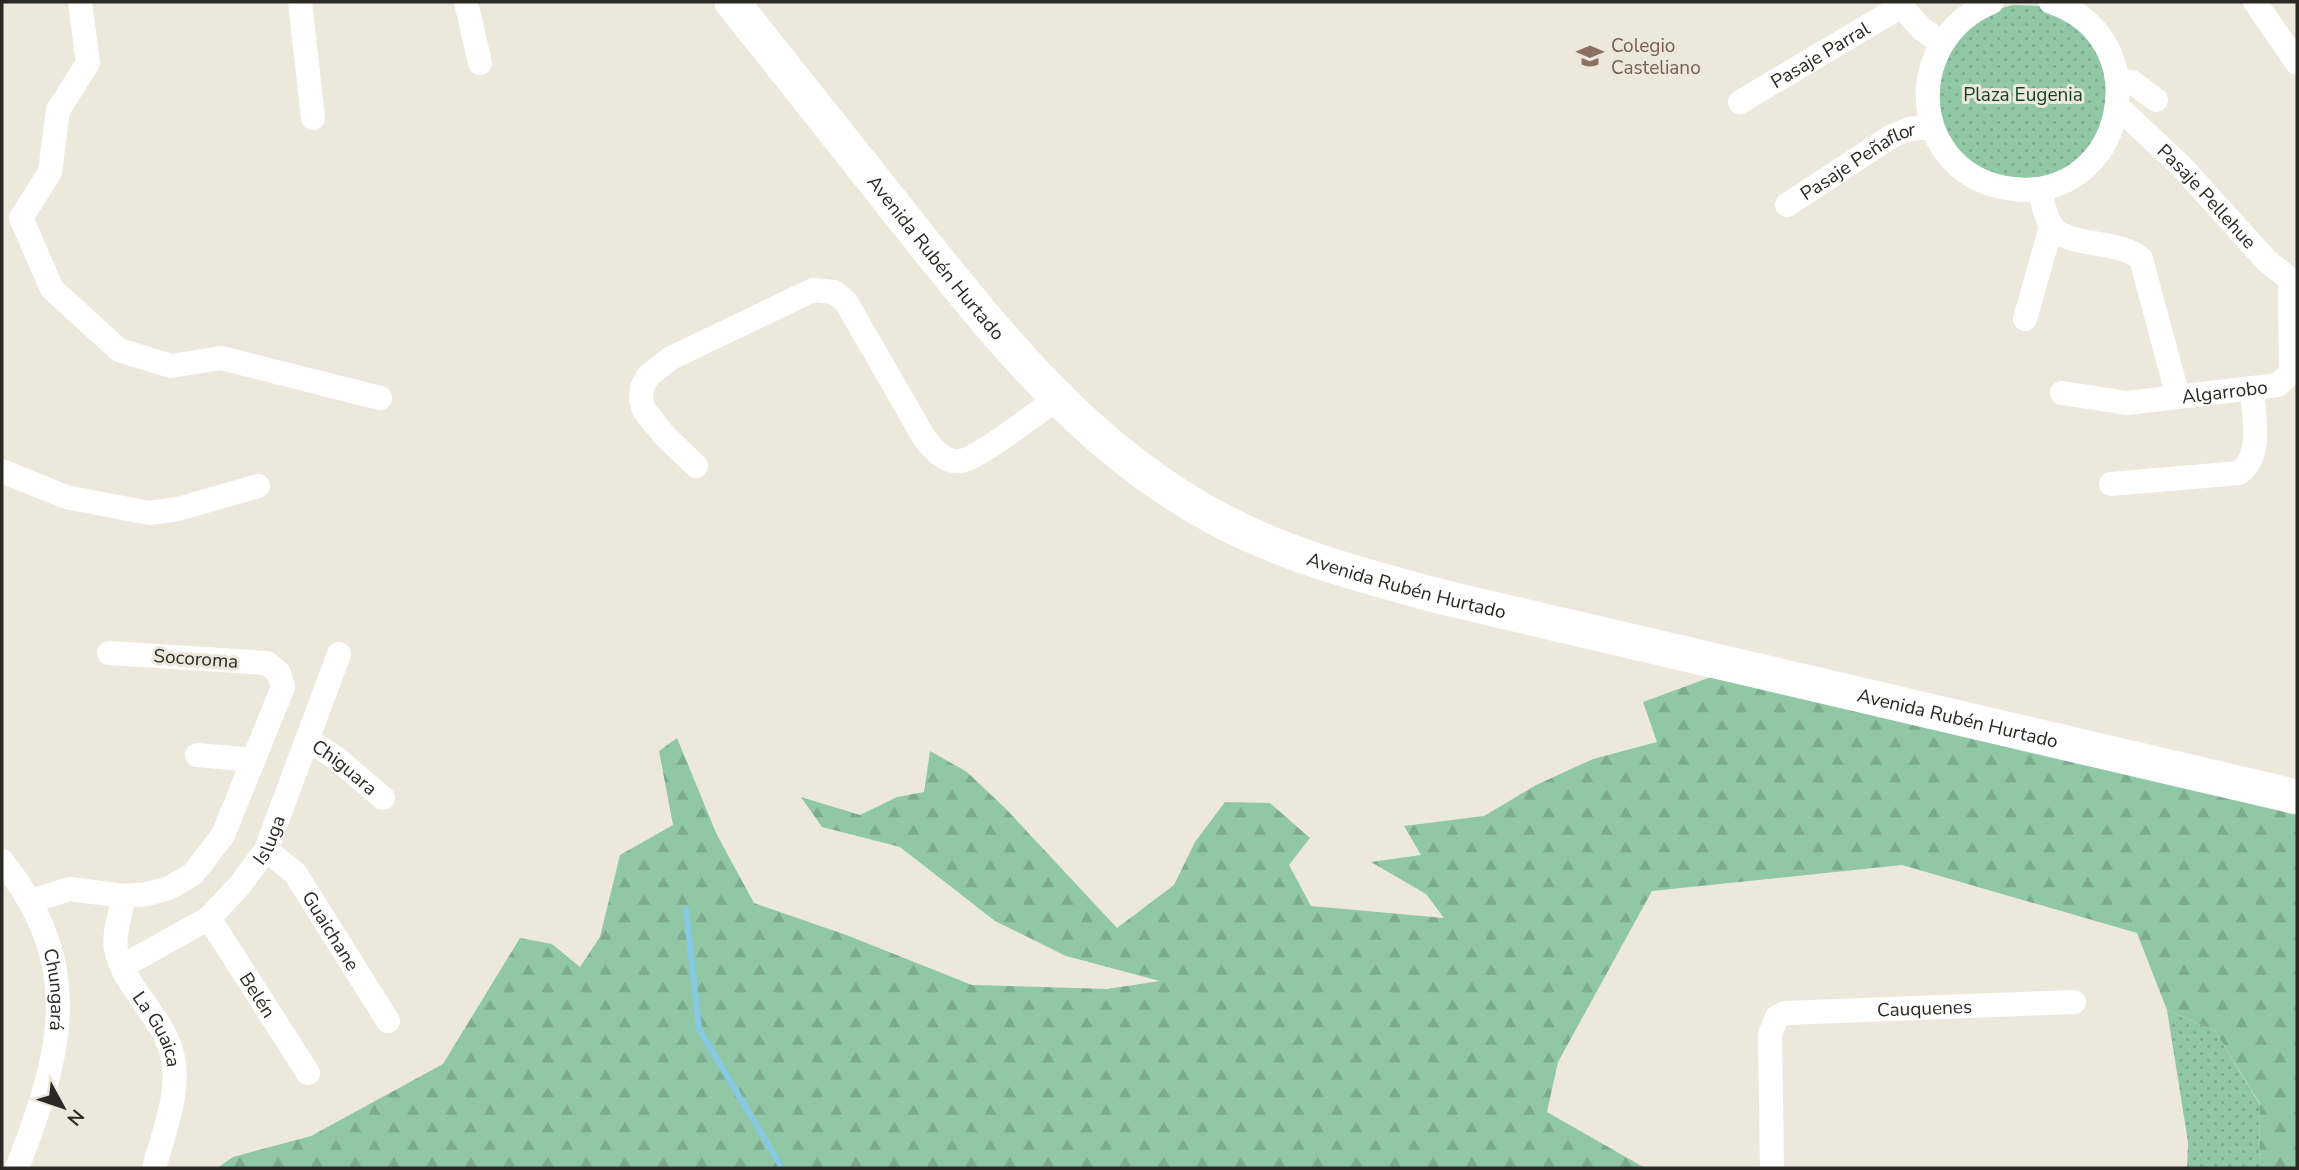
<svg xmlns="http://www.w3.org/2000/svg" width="2299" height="1170" viewBox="0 0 2299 1170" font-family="'Nunito Sans',sans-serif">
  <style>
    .grass { fill: url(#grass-dots) }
    .forest { fill: url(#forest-firs) }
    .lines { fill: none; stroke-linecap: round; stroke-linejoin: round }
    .stream { stroke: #87c8e3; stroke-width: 6 }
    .minor { stroke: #fff; stroke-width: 24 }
    .highway { stroke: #fff; stroke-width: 35 }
    .labels { text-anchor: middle; stroke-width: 6; stroke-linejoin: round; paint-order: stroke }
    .education-label { font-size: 19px; fill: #785e54; stroke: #ece9dc; text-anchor: start }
    .street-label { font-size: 19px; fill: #2a2924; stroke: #ece9dc }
    .park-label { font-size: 19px; fill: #123f27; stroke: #ece9dc }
  </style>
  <defs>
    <pattern id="grass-dots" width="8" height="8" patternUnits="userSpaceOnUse" patternTransform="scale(1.75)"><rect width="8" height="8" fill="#90c7a5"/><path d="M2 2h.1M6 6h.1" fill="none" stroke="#7cab8e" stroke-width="1.8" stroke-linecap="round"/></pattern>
    <pattern id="forest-firs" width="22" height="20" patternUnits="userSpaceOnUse" patternTransform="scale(1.75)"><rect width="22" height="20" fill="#90c7a5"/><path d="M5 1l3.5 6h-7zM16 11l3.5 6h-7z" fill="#7cab8e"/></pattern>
  </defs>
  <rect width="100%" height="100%" fill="#ece9dc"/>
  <g class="grass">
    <path d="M2013 5 2043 6 2071 18 2107 63 2108 122 2073 167 2019 183 1966 162 1936 114 1943 55 1984 13Z"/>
    <path d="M2167 1010 2215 1031 2260 1105 2259 1168H2187L2188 1142Z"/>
  </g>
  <path class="forest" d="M1711 677 2297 814V1168H2259L2260 1104 2215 1031 2167 1010 2137 933 1902 865 1652 891 1558 1062 1547 1112 1645 1168H217L233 1157 311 1136 443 1064 520 938 552 944 580 967 600 937 620 855 673 825 659 751 677 738 717 835 754 903 849 936 972 985 1107 989 1160 981 1066 956 995 921 900 847 822 827 801 797 860 815 897 797 924 792 930 751 967 772 1006 809 1117 928 1174 885 1195 842 1225 802 1270 803 1310 838 1289 865 1311 906 1444 918 1426 894 1371 862 1421 855 1404 826 1484 816 1536 785 1593 759 1657 742 1643 702Z"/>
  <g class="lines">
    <path class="stream" d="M686 909 699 1029 782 1168"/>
    <g class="minor">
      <path d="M80 2 88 63 58 110 50 172 21 218 52 289 119 350 171 366 221 358 380 398"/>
      <path d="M300 2 313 118"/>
      <path d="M466 2 480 63"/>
      <path d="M1897 2 1922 29 1941 42"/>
      <path d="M1992 2C1898 41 1909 177 2013 189 2125 202 2161 38 2051 2"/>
      <path d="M2255 2 2297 63"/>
      <path d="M2119 81 2132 82 2156 100"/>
      <path id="s1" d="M1740 102 1900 7"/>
      <path id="s2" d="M2118 107 2182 167 2267 261 2295 283 2297 281"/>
      <path d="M2039 189C2042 200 2045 215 2051 225 2064 248 2121 239 2141 259L2178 397"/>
      <path id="s3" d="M1787 205 1892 136 1909 129 1932 127"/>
      <path d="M2025 319 2051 227"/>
      <path id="s4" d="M2062 393 2127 403 2278 385 2291 372 2290 290 2295 283"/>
      <path d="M696 466 664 435 644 410 641 400 642 387 648 376 671 358 813 290 834 292 846 302 925 439C934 450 945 463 960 461 979 459 1037 412 1056 399"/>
      <path d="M2 471 66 497 149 513 178 509 258 486"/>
      <path d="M2111 484 2239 473C2264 455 2253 415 2252 388"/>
      <path id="s5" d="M307 739 336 758 383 798"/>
      <path d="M197 755 254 760"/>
      <path id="s6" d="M266 850 295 873 388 1021"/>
      <path id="s7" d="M2 861C86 966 62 1053 17 1168"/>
      <path id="s8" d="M124 896C121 912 113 933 116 949 124 989 165 1017 173 1058 180 1093 163 1135 154 1168"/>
      <path d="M31 901 70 889 124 896 148 894 169 888 193 874 223 835 283 687 279 673 267 663 109 653"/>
      <path id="s9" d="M209 918 308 1073"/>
      <path id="s10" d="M123 966 209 918 240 885 266 850 339 654"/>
      <path id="s11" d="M1772 1168 1770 1034 1777 1017 1785 1013 2074 1002"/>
    </g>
    <path class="highway" id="s12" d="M732 2C790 75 849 148 907 222 997 335 1087 450 1218 519 1289 557 1365 576 1442 597L2297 797"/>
  </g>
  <defs>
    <symbol id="school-bare" viewBox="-9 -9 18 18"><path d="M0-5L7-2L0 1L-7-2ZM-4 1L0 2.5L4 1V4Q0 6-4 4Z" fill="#8d6e63" stroke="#ece9dc" stroke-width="2.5" paint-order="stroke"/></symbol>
  </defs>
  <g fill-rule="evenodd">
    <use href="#school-bare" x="1571" y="37" width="38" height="38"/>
  </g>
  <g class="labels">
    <g class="education-label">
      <text x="1611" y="52">Colegio<tspan x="1611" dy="22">Casteliano</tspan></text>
    </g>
    <g class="street-label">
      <text dy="7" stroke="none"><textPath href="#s1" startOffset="93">Pasaje Parral</textPath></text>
      <text dy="7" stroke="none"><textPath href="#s3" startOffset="84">Pasaje Peñaflor</textPath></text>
      <text dy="7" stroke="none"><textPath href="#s2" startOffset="126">Pasaje Pellehue</textPath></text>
      <text dy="7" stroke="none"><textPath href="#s12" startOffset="327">Avenida Rubén Hurtado</textPath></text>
      <text dy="7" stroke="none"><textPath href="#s4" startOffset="164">Algarrobo</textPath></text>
      <text dy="7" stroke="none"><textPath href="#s12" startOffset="915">Avenida Rubén Hurtado</textPath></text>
      <text transform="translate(196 658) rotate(4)" y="7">Socoroma</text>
      <text dy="7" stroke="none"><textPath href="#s12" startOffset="1482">Avenida Rubén Hurtado</textPath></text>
      <text dy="7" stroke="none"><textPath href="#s5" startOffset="47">Chiguara</textPath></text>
      <text dy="7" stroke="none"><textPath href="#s10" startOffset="198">Isluga</textPath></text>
      <text dy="7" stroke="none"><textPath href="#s6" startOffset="105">Guaichane</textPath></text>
      <text dy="7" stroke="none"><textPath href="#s7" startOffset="142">Chungará</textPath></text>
      <text dy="7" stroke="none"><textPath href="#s9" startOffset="91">Belén</textPath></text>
      <text dy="7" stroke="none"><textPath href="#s11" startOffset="301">Cauquenes</textPath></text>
      <text dy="7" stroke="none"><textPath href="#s8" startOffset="145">La Guaica</textPath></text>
    </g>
    <g class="park-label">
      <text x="2023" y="101">Plaza Eugenia</text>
    </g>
  </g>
  <rect width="2299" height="1170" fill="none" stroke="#2a2924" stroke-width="7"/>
  <g transform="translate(63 1107) rotate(130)" stroke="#ece9dc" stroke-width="5" paint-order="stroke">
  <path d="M0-5L12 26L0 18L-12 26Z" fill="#2a2924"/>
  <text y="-10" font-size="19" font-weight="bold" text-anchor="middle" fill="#2a2924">N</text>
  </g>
</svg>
